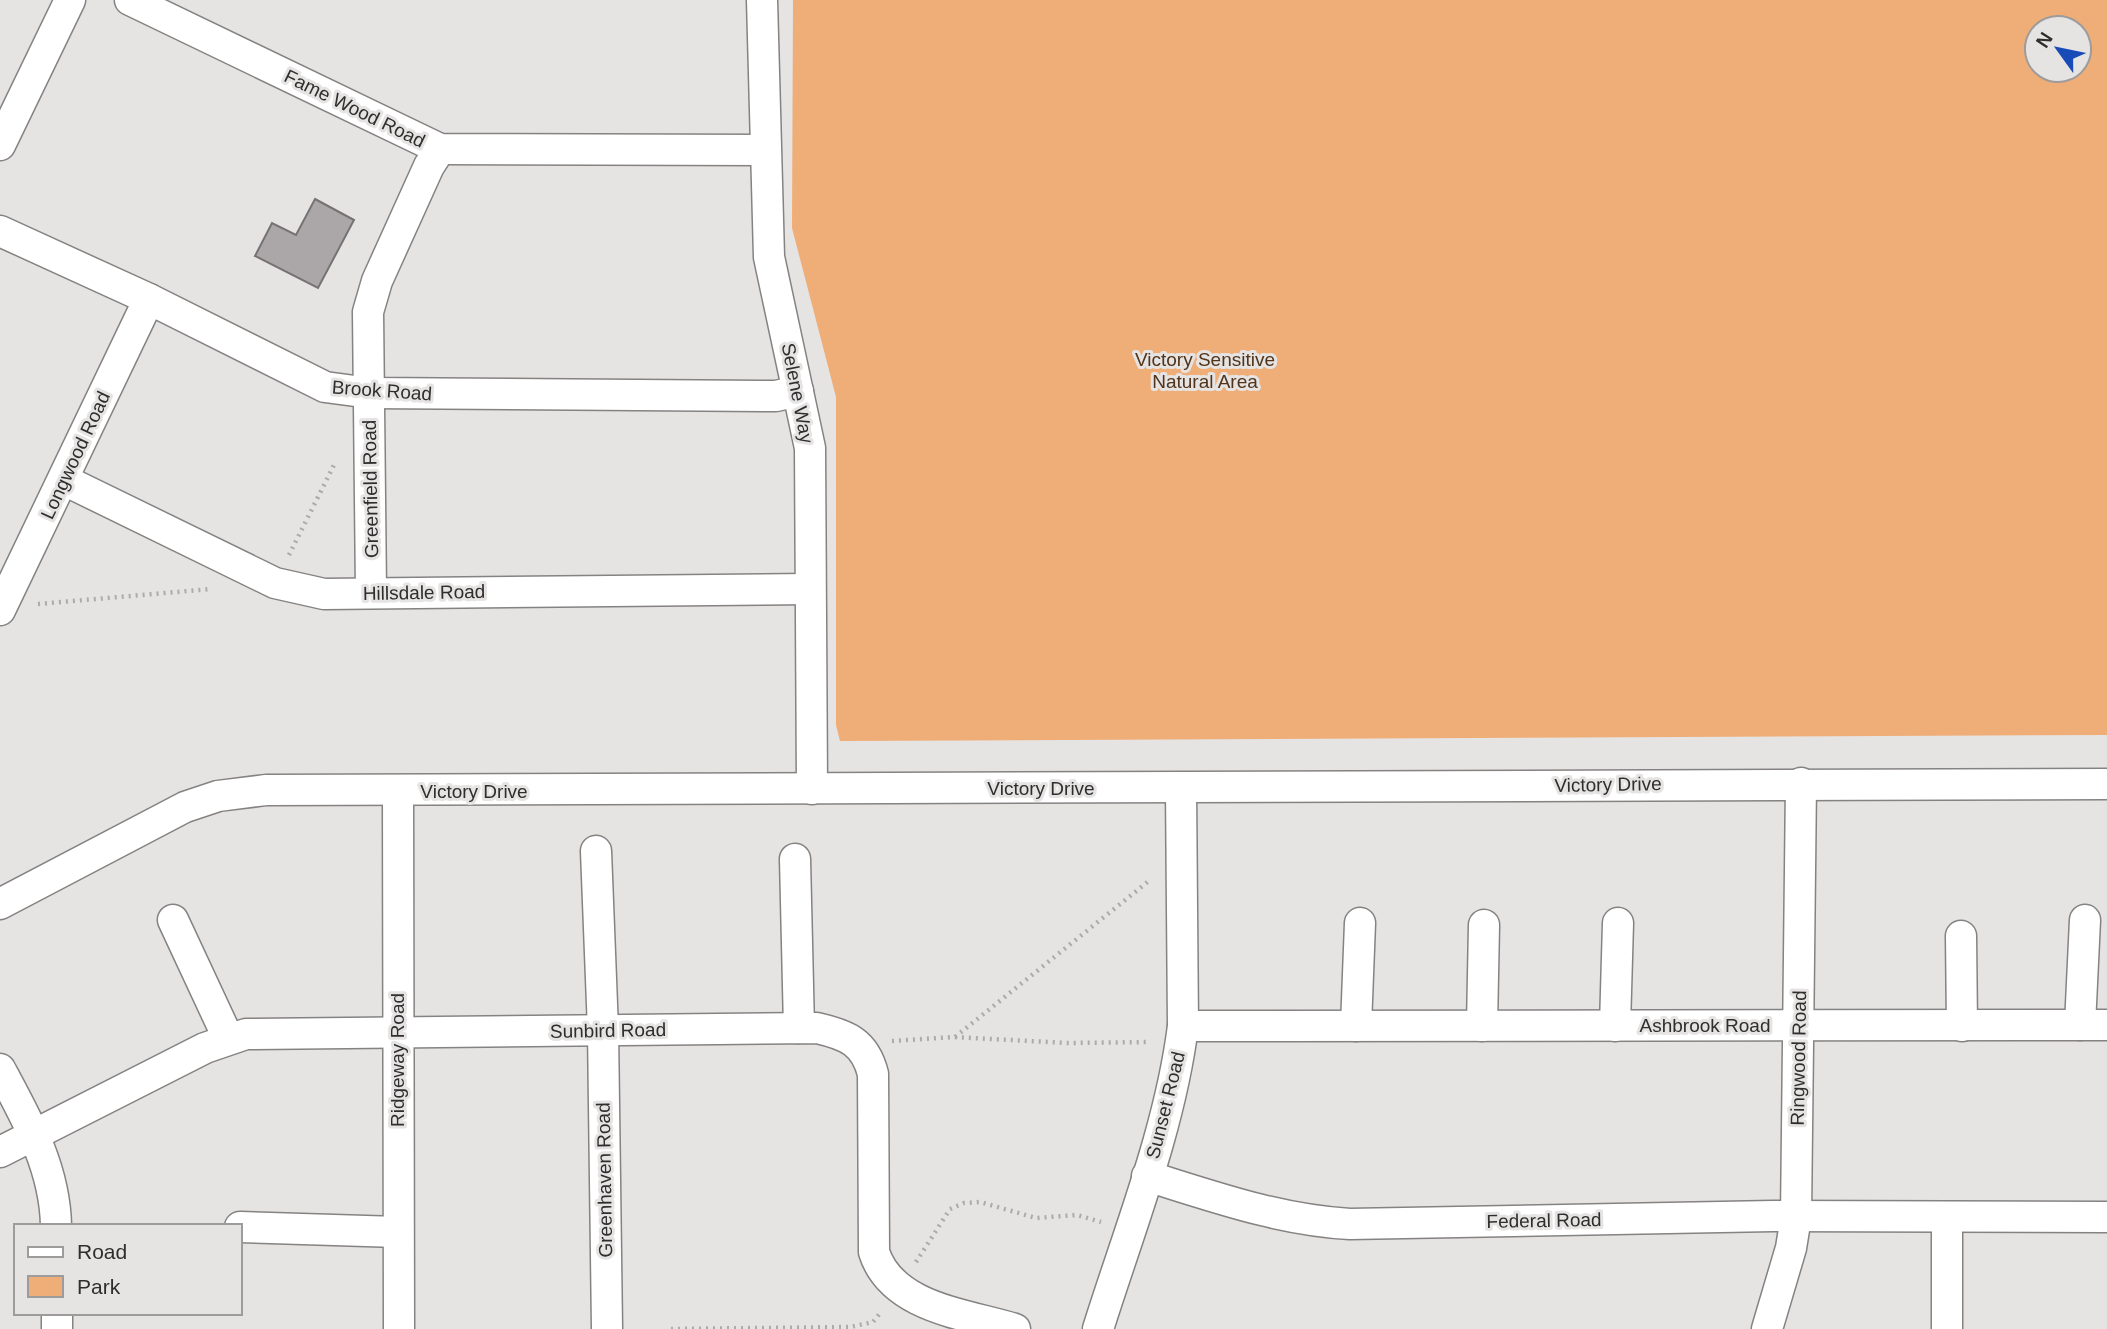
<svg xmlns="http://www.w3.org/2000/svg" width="2107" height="1329" viewBox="0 0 2107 1329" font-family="Arial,sans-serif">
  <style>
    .green { fill: #efae77; fill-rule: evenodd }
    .building { fill: #aba7a8; stroke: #757273; stroke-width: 2 }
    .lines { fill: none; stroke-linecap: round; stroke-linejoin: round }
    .minor-casing { stroke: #858282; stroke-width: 33 }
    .path { stroke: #acaaaa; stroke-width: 4.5; stroke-dasharray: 2 5; stroke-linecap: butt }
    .minor { stroke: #fff; stroke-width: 30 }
    .labels { text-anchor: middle; stroke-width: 6; stroke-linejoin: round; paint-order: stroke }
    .street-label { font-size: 19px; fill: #2f2e2e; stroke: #e6e3e3 }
    .park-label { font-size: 19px; fill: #51341a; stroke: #e6e3e3 }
  </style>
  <rect width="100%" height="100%" fill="#e6e3e3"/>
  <path class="green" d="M793 0H2107V735L840 741 836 725V397L792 228ZM2037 28H2079V70H2037Z"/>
  <path class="building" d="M315 199 354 220 318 288 255 256 272 223 296 235Z"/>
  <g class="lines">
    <defs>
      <g id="minor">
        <path d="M130 0 440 149 764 150"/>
        <path d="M762 0 769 257 810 448 812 789"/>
        <path d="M0 145 70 0"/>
        <path d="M0 231 149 299 325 387 370 393 776 396 798 391"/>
        <path d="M64 480 275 583 324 594 810 589"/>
        <path d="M371 592 368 312 377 281 429 166 440 149"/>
        <path d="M0 610 149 299"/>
        <path d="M398 791 399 1329"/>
        <path d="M596 851 603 1030 607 1329"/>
        <path d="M795 859 799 1028"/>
        <path d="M0 904 185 807 218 796 266 790 2107 784"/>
        <path d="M173 920 228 1038"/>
        <path d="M1961 936 1962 1026"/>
        <path d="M2080 1025 2085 920"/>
        <path d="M1183 1026 2107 1025"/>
        <path d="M1356 1026 1360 923"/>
        <path d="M1482 1026 1484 925"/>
        <path d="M1615 1026 1618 923"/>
        <path d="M0 1069C27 1119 55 1168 56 1226"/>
        <path d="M0 1152 205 1048 246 1034 817 1028C847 1035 865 1042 873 1074L874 1252C892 1308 966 1314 1015 1329"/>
        <path d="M1147 1176C1215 1197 1279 1220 1350 1224L1773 1216 2107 1217"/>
        <path d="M240 1227 398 1232"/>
        <path d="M57 1313V1329"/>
        <path d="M1098 1329C1129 1230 1170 1129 1183 1026L1181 788"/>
        <path d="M1767 1329 1791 1248 1796 1217 1801 783"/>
        <path d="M1947 1329V1217"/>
      </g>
    </defs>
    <use href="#minor" class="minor-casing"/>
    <g class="path">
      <path d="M289 555 335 463"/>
      <path d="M38 604 211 589"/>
      <path d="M955 1037 1150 880"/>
      <path d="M892 1041 954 1037 1067 1043 1149 1042"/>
      <path d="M916 1262 950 1209 964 1203 980 1202 1036 1218 1077 1215 1101 1222"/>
      <path d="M671 1329 850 1327 873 1322 881 1312"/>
    </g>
    <use href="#minor" class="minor"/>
  </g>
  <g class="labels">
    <g class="street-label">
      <text transform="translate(355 108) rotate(26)" y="7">Fame Wood Road</text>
      <text transform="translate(382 390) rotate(4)" y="7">Brook Road</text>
      <text transform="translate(798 393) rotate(79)" y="7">Selene Way</text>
      <text transform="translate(75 455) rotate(-65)" y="7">Longwood Road</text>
      <text transform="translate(370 489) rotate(-91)" y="7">Greenfield Road</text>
      <text transform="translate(424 592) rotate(-1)" y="7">Hillsdale Road</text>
      <text transform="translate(1608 784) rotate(-1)" y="7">Victory Drive</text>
      <text x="1041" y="795">Victory Drive</text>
      <text x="474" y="798">Victory Drive</text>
      <text x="1705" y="1032">Ashbrook Road</text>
      <text transform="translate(608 1030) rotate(-1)" y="7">Sunbird Road</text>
      <text transform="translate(1798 1058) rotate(-89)" y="7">Ringwood Road</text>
      <text transform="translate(397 1060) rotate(-90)" y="7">Ridgeway Road</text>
      <text transform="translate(1165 1105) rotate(-76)" y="7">Sunset Road</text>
      <text transform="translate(604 1180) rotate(-91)" y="7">Greenhaven Road</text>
      <text transform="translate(1544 1220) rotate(-1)" y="7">Federal Road</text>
    </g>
    <g class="park-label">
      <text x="1205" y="366">Victory Sensitive<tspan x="1205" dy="22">Natural Area</tspan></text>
    </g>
  </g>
  <rect x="14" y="1224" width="228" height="91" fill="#e6e3e3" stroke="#9d9b9b" stroke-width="2"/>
  <rect x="28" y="1247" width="35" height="10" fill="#ffffff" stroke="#9d9b9b" stroke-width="2"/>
  <text x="77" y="1259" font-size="21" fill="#2f2e2e">Road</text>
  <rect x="28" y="1276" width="35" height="21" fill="#efae77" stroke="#9d9b9b" stroke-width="2"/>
  <text x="77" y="1294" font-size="21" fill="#2f2e2e">Park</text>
  <g transform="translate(2058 49) rotate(303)"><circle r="33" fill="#e6e3e3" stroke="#9d9b9b" stroke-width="2"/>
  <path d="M0-5L12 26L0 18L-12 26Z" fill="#184bb8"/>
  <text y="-10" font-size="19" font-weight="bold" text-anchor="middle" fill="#2f2e2e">N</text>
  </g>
</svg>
